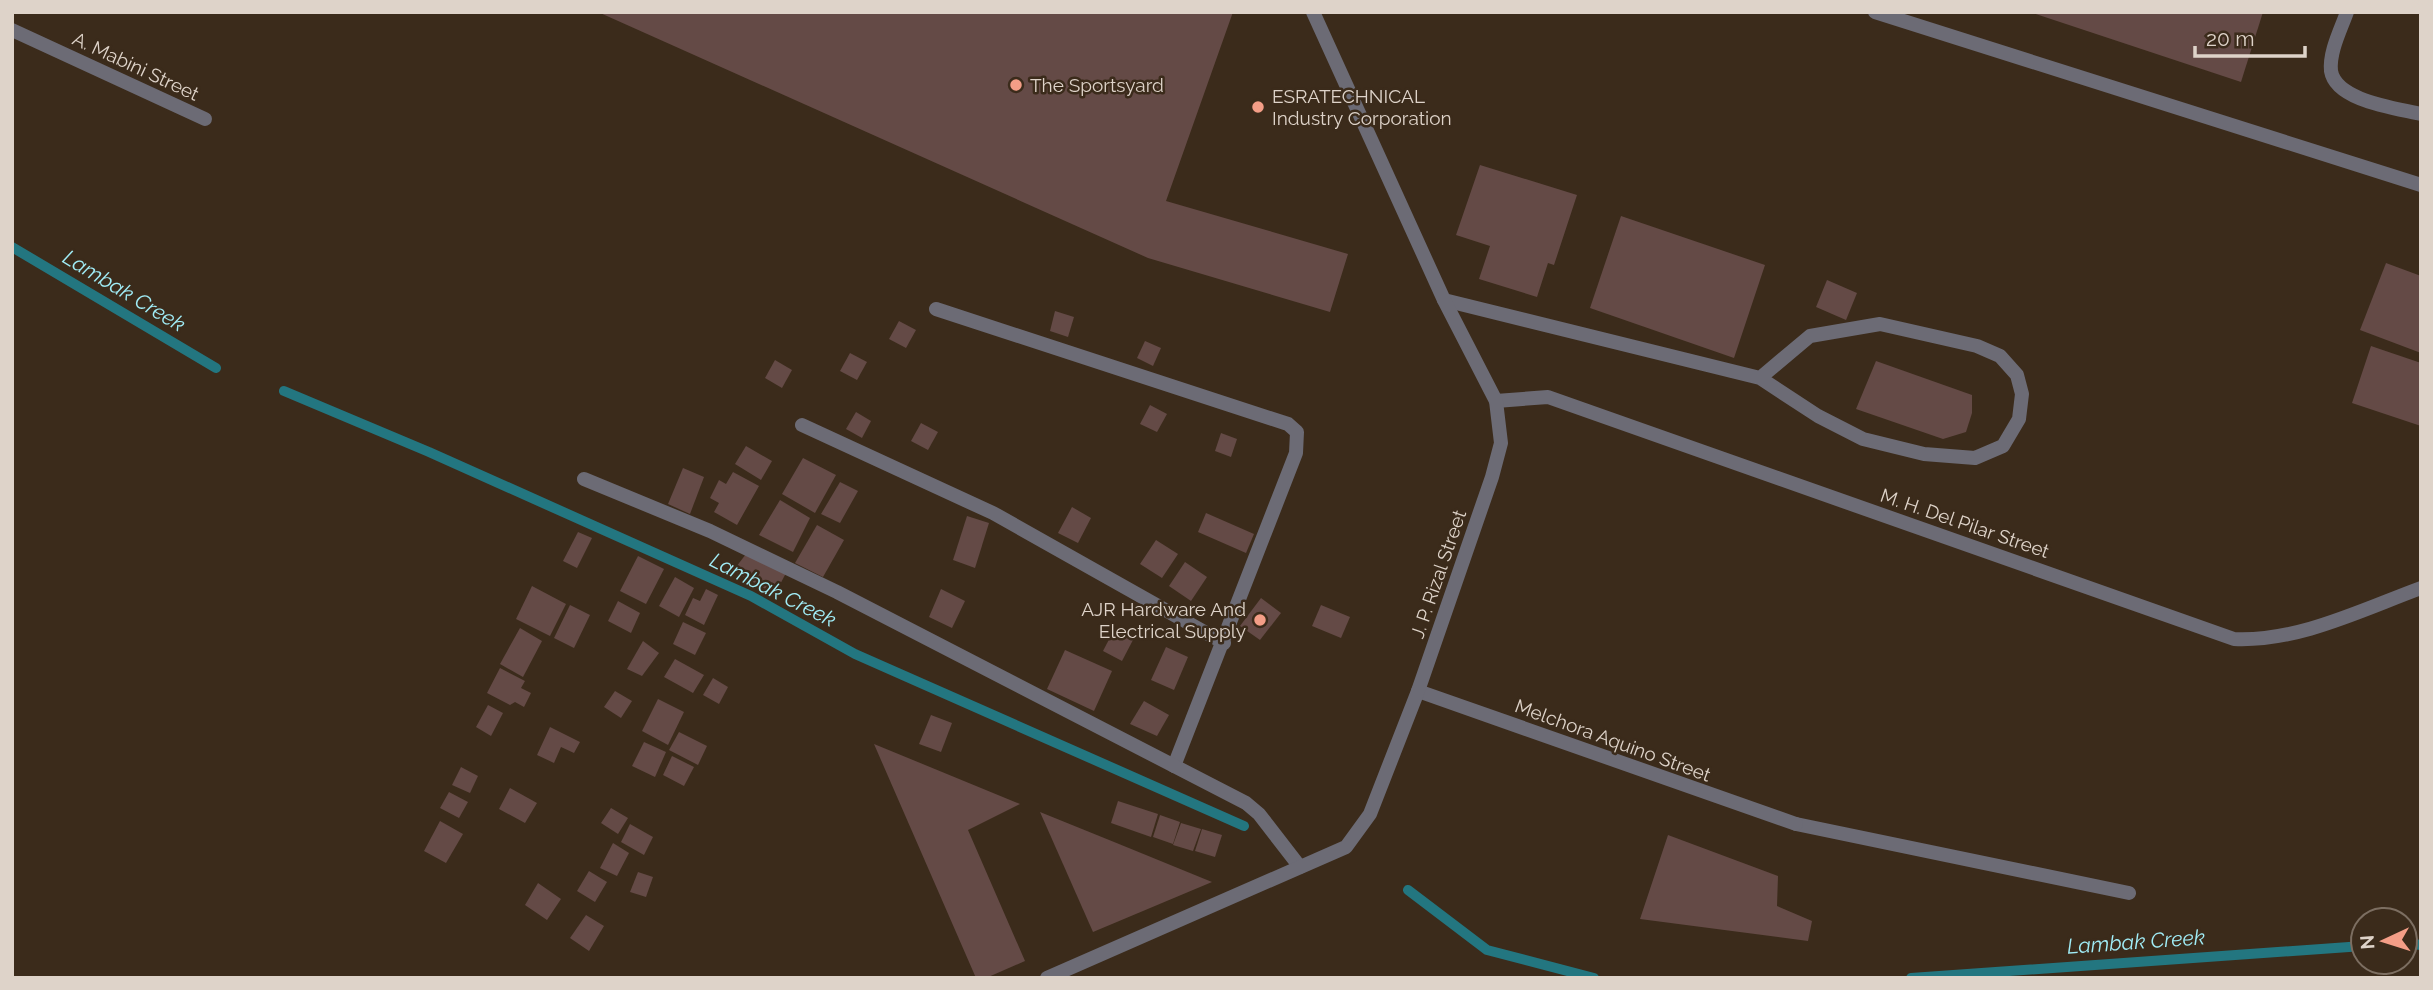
<svg xmlns="http://www.w3.org/2000/svg" width="2433" height="990" viewBox="0 0 2433 990" font-family="Raleway,sans-serif">
  <style>
    .lines { fill: none; stroke-linecap: round; stroke-linejoin: round }
    .stream { stroke: #237680; stroke-width: 10 }
    .building { fill: #644a46 }
    .lane { stroke: #6c6b75; stroke-width: 14 }
    .street { stroke: #6c6b75; stroke-width: 14 }
    .poi-dot { fill: #f49e87; stroke: #3b2b1b; stroke-width: 2.5 }
    .labels { text-anchor: middle; stroke-width: 5; stroke-linejoin: round; paint-order: stroke }
    .street-label { font-size: 19px; fill: #ded3c9; stroke: #3b2b1b }
    .poi-label { font-size: 19px; fill: #ded3c9; stroke: #3b2b1b; text-anchor: start }
    .water-label { font-size: 21px; font-style: italic; fill: #a1edf7; stroke: #3b2b1b }
  </style>
  <rect width="100%" height="100%" fill="#3b2b1b"/>
  <g class="lines">
    <g class="stream">
      <path d="M12 247 216 368"/>
      <path d="M284 391 429 452 751 596 855 654 1244 826"/>
      <path d="M1408 890 1487 950 1594 978"/>
      <path d="M2405 943 2421 945"/>
      <path d="M1911 978 2363 946"/>
    </g>
  </g>
  <g class="building">
    <path d="M598 12H1233L1166 201 1348 254 1330 312 1148 258Z"/>
    <path d="M2030 12H2263L2241 82Z"/>
    <path d="M1480 165 1577 195 1554 265 1548 263 1537 297 1479 279 1490 246 1456 235Z"/>
    <path d="M1621 216 1765 265 1734 358 1590 308Z"/>
    <path d="M2386 263 2421 276V353L2360 330Z"/>
    <path d="M1827 280 1857 293 1846 320 1816 307Z"/>
    <path d="M1055 311 1074 317 1068 337 1050 331Z"/>
    <path d="M899 321 916 330 906 348 889 339Z"/>
    <path d="M1145 341 1161 348 1153 366 1137 358Z"/>
    <path d="M2371 346 2421 363V426L2352 403Z"/>
    <path d="M850 353 867 362 857 380 840 371Z"/>
    <path d="M775 360 792 370 782 388 765 378Z"/>
    <path d="M1876 361 1972 395V413L1966 432 1943 439 1856 409Z"/>
    <path d="M1150 405 1167 414 1157 432 1140 424Z"/>
    <path d="M856 412 871 421 862 438 846 429Z"/>
    <path d="M921 423 938 432 928 450 911 441Z"/>
    <path d="M1221 433 1237 439 1231 457 1215 451Z"/>
    <path d="M746 446 772 461 761 480 735 464Z"/>
    <path d="M803 458 836 475 815 513 782 494Z"/>
    <path d="M683 468 704 477 690 514 668 504Z"/>
    <path d="M733 472 759 486 737 525 714 512 719 503 710 498 719 480 726 484Z"/>
    <path d="M840 482 858 491 840 523 821 514Z"/>
    <path d="M780 500 810 518 793 552 759 535Z"/>
    <path d="M1072 507 1091 518 1078 543 1058 533Z"/>
    <path d="M1206 513 1254 534 1246 553 1198 532Z"/>
    <path d="M967 516 989 523 975 568 953 560Z"/>
    <path d="M817 525 844 540 823 577 795 563Z"/>
    <path d="M578 532 592 538 577 568 563 561Z"/>
    <path d="M1156 540 1178 554 1162 578 1140 564Z"/>
    <path d="M746 554 786 573 775 594 733 571Z"/>
    <path d="M638 556 664 569 646 604 620 591Z"/>
    <path d="M1185 562 1207 577 1191 601 1169 586Z"/>
    <path d="M675 577 694 588 679 617 659 606Z"/>
    <path d="M532 586 566 604 550 636 516 619Z"/>
    <path d="M706 589 718 595 704 625 685 615 693 598 700 601Z"/>
    <path d="M941 589 965 601 952 628 929 617Z"/>
    <path d="M1261 598 1281 613 1260 640 1240 626Z"/>
    <path d="M618 601 640 613 631 633 608 621Z"/>
    <path d="M570 605 590 615 574 648 554 638Z"/>
    <path d="M1321 605 1350 617 1341 638 1312 626Z"/>
    <path d="M683 622 706 633 695 655 673 644Z"/>
    <path d="M520 628 542 641 523 677 500 664Z"/>
    <path d="M1115 628 1134 638 1122 661 1103 651Z"/>
    <path d="M643 641 659 653 642 676 627 669Z"/>
    <path d="M1166 647 1188 657 1174 690 1151 680Z"/>
    <path d="M1065 650 1112 671 1094 711 1047 689Z"/>
    <path d="M675 659 704 675 693 693 664 677Z"/>
    <path d="M500 668 525 681 521 688 531 693 524 707 515 702 510 705 487 693Z"/>
    <path d="M713 678 728 687 719 704 703 695Z"/>
    <path d="M615 691 632 701 621 718 604 707Z"/>
    <path d="M658 699 684 712 668 745 642 731Z"/>
    <path d="M1144 701 1169 715 1157 736 1130 724Z"/>
    <path d="M488 705 503 713 491 736 476 727Z"/>
    <path d="M931 715 952 723 941 752 919 744Z"/>
    <path d="M550 727 580 742 574 753 561 747 554 763 537 755Z"/>
    <path d="M679 732 707 746 698 765 669 750Z"/>
    <path d="M644 742 666 752 655 777 632 766Z"/>
    <path d="M874 744 1020 804 968 830 1025 961 986 978H976Z"/>
    <path d="M672 756 694 767 684 786 663 775Z"/>
    <path d="M461 767 478 776 470 793 452 785Z"/>
    <path d="M510 788 537 803 525 823 499 809Z"/>
    <path d="M449 792 468 802 459 818 440 808Z"/>
    <path d="M1118 801 1158 814 1151 837 1111 823Z"/>
    <path d="M611 808 628 818 618 834 601 823Z"/>
    <path d="M1040 812 1119 844 1212 882 1093 932Z"/>
    <path d="M1160 815 1180 822 1173 844 1153 837Z"/>
    <path d="M440 821 463 834 446 863 424 851Z"/>
    <path d="M1181 823 1201 829 1193 851 1173 845Z"/>
    <path d="M630 824 653 837 644 855 621 842Z"/>
    <path d="M1202 829 1222 835 1215 857 1195 851Z"/>
    <path d="M1668 835 1778 876 1777 906 1812 921 1808 941 1640 919Z"/>
    <path d="M613 843 629 853 617 876 600 868Z"/>
    <path d="M589 871 607 882 595 902 577 891Z"/>
    <path d="M638 872 653 877 646 897 630 892Z"/>
    <path d="M538 883 561 899 547 920 525 905Z"/>
    <path d="M586 915 604 926 589 951 570 938Z"/>
  </g>
  <g class="lines">
    <g class="lane">
      <path d="M1875 12 2421 185"/>
      <path d="M2347 12C2341 29 2329 52 2331 71 2336 101 2396 108 2421 114"/>
      <path d="M1444 300 1760 378 1818 416 1863 439 1924 454 1975 458 2003 446 2019 419 2022 394 2017 375 2000 356 1977 346 1880 324 1810 336 1760 378"/>
      <path d="M1796 824 2129 893"/>
    </g>
    <g class="street">
      <path d="M12 30 205 119"/>
      <path d="M936 309 1288 424 1297 432 1296 453 1174 766"/>
      <path d="M1496 401 1548 397 2234 639C2298 642 2361 610 2421 588"/>
      <path d="M802 425 993 513 1224 643"/>
      <path d="M584 479 710 531 837 592 1246 803 1259 814 1300 867"/>
      <path d="M1418 691 1796 824"/>
      <path d="M1047 978 1346 847 1370 814 1418 691 1492 477 1501 443 1496 401 1444 300 1313 12"/>
    </g>
  </g>
  <g class="poi-dot">
    <circle cx="1016" cy="85" r="7"/>
    <circle cx="1258" cy="107" r="7"/>
    <circle cx="1260" cy="620" r="7"/>
  </g>
  <g class="labels">
    <g class="street-label">
      <text transform="translate(136 66) rotate(25)" y="7">A. Mabini Street</text>
      <text transform="translate(1965 523) rotate(19)" y="7">M. H. Del Pilar Street</text>
      <text transform="translate(1438 574) rotate(-71)" y="7">J. P. Rizal Street</text>
      <text transform="translate(1613 740) rotate(20)" y="7">Melchora Aquino Street</text>
    </g>
    <g class="poi-label">
      <text x="1030" y="92">The Sportsyard</text>
      <text x="1272" y="103">ESRATECHNICAL<tspan x="1272" dy="22">Industry Corporation</tspan></text>
      <text x="1246" y="616" text-anchor="end">AJR Hardware And<tspan x="1246" dy="22">Electrical Supply</tspan></text>
    </g>
    <g class="water-label">
      <text transform="translate(124 291) rotate(31)" y="7">Lambak Creek</text>
      <text transform="translate(773 590) rotate(27)" y="7">Lambak Creek</text>
      <text transform="translate(2136 942) rotate(-4)" y="7">Lambak Creek</text>
    </g>
  </g>
  <rect width="2433" height="990" fill="none" stroke="#ded3c9" stroke-width="28"/>
  <g transform="translate(2384 941) rotate(266)"><circle r="33" fill="#3b2b1b" stroke="#7c6e61" stroke-width="2"/>
  <path d="M0-5L12 26L0 18L-12 26Z" fill="#f49e87"/>
  <text y="-10" font-size="19" font-weight="bold" text-anchor="middle" fill="#ded3c9">N</text>
  </g>
  <path d="M2195 46v10h110v-10" fill="none" stroke="#ded3c9" stroke-width="3.5"/>
  <text x="2206" y="46" font-size="21" fill="#ded3c9" stroke="#3b2b1b" stroke-width="5" paint-order="stroke">20 m</text>
</svg>
